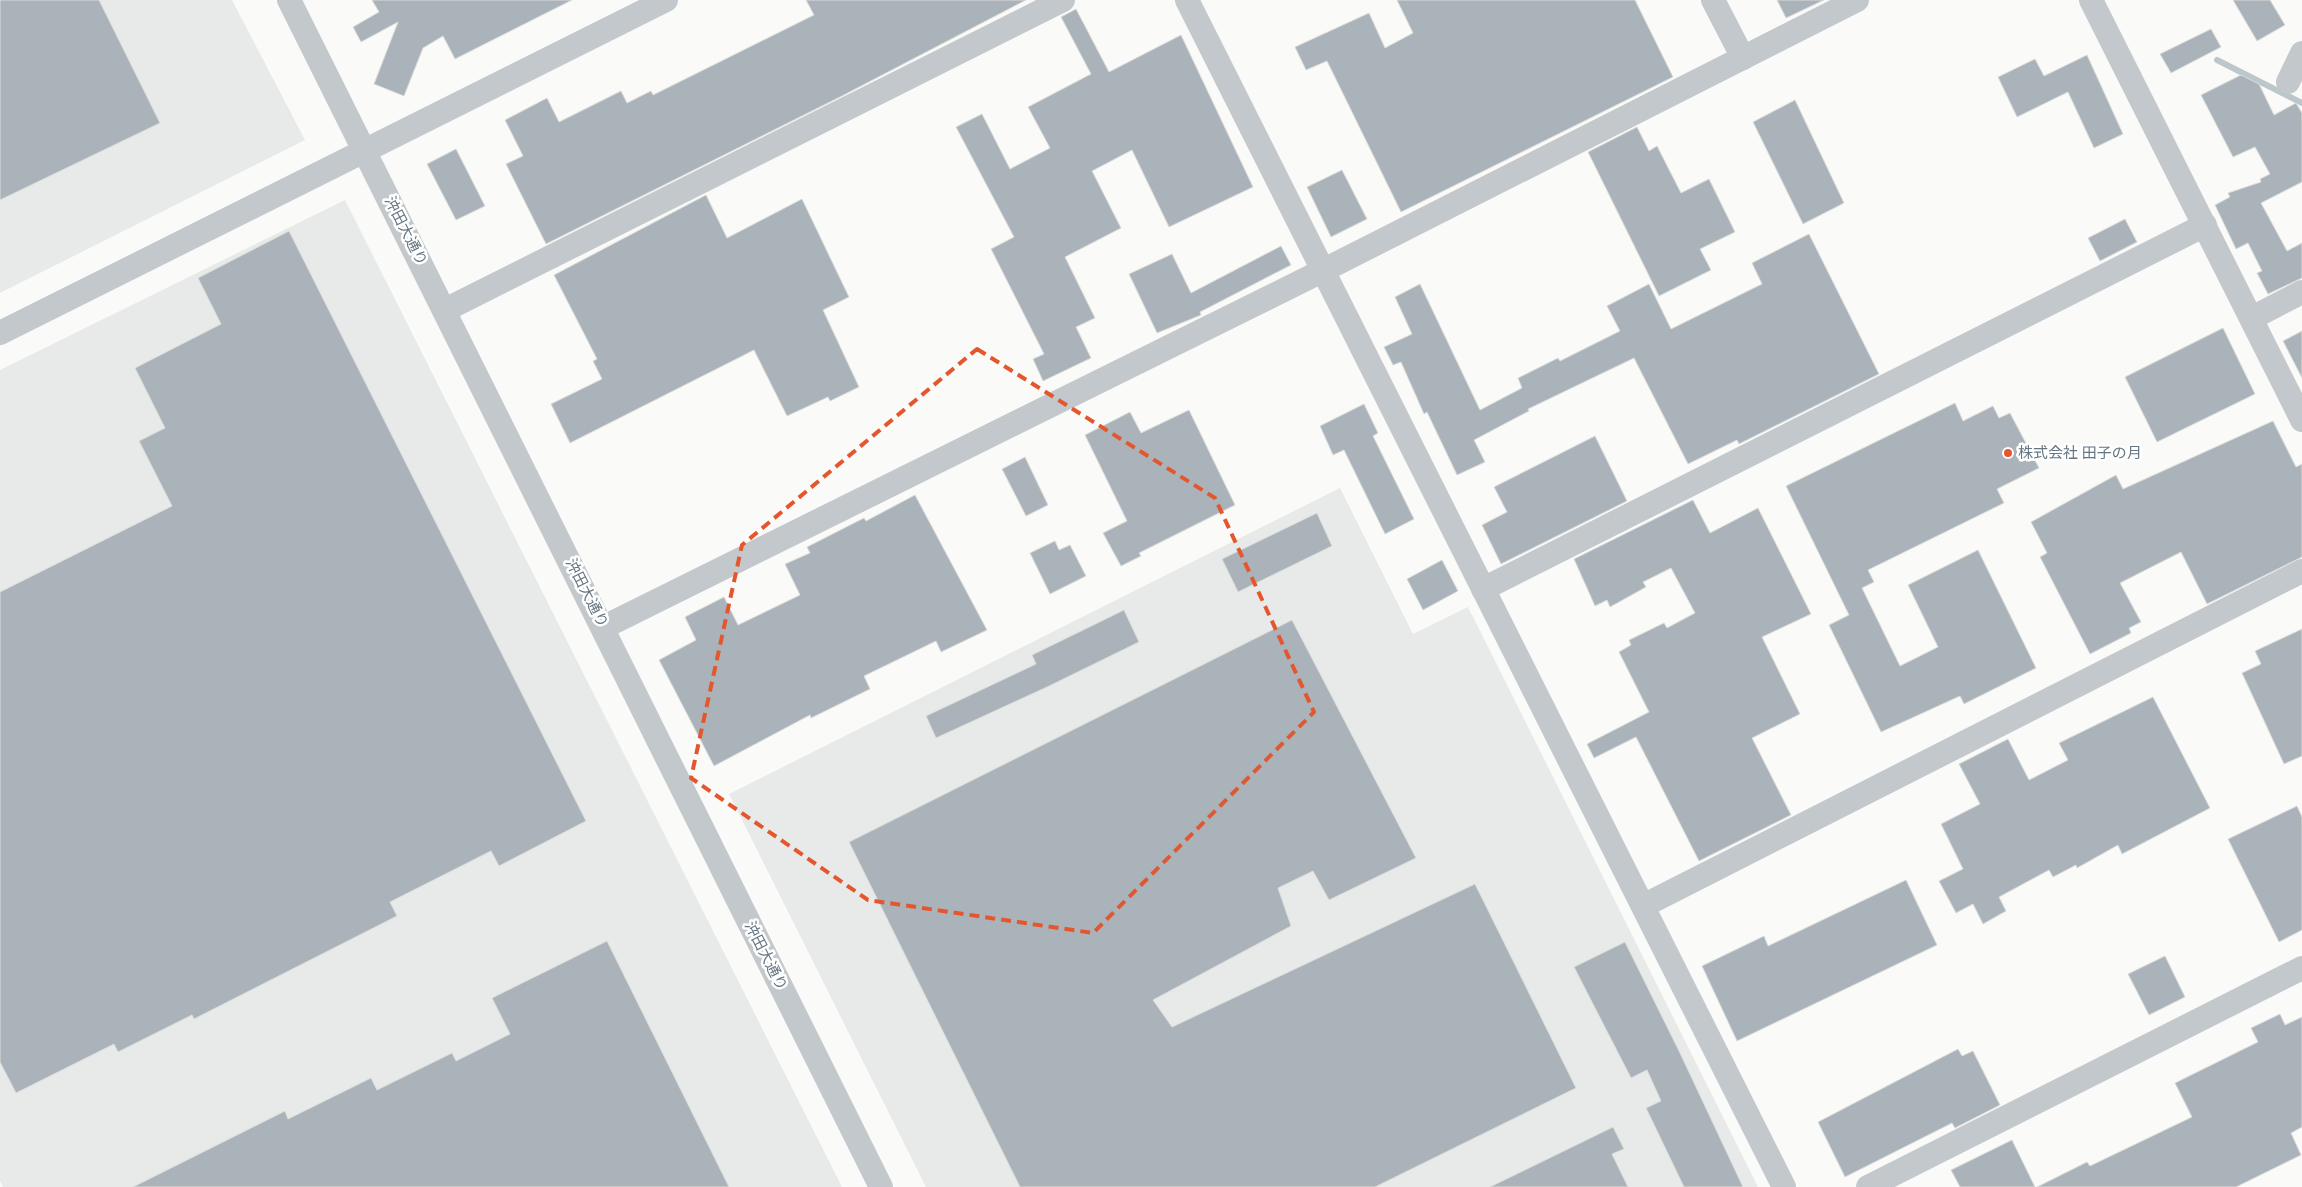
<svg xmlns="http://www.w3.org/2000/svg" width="2302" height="1187" viewBox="0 0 2302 1187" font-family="Lato,'Noto Sans JP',sans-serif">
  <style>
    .built { fill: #e8e9e9 }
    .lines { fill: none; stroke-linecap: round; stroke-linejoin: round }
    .stream { stroke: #bbc7cb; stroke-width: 6 }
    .building { fill: #aab3b9; stroke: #dcdcda }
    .minor { stroke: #c3c8cc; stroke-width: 24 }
    .marked { fill: none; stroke: #e4572e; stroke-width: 4; stroke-dasharray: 10 6; stroke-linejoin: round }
    .poi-dot { fill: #e4572e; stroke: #fff; stroke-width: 2 }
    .labels { text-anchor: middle; stroke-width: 5; stroke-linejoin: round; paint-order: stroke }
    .street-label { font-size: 15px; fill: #657683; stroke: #fff }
    .poi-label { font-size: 15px; fill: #657683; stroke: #fff; text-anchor: start }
  </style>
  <rect width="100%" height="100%" fill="#fafaf8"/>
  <g class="built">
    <path d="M0 0H232L305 140 0 293Z"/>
    <path d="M345 200 842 1187H3L0 1181V370Z"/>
    <path d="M1340 488 1413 634 1468 607 1758 1187H926L729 794Z"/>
  </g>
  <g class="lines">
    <path class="stream" d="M2217 60 2302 103"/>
  </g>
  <g class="building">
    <path d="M0 0H99L160 123 0 200Z"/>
    <path d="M372 0H572L455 59 443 36 423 48 404 96 374 84 398 22 361 42 353 27 379 12Z"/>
    <path d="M806 0H1026L840 97 546 244 506 164 523 156 505 120 547 98 559 122 621 91 627 103 651 91 653 95 814 15Z"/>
    <path d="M1397 0H1635L1673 77 1401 212 1327 61 1306 70 1295 47 1369 13 1385 48 1413 33Z"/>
    <path d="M1777 0H1824L1786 18Z"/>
    <path d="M2233 0H2270L2285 25 2257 41Z"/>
    <path d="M1076 9 1109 72 1181 35 1253 187 1169 227 1132 150 1092 171 1121 228 1065 257 1095 318 1076 327 1091 358 1043 381 1033 359 1044 354 991 249 1014 237 956 127 982 114 1010 169 1050 148 1028 107 1091 74 1061 17Z"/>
    <path d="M2211 29 2221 47 2171 73 2160 54Z"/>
    <path d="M2087 55 2123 134 2094 148 2068 92 2017 117 1998 77 2035 59 2044 76Z"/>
    <path d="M2241 75 2259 84 2274 115 2296 103 2302 113V182L2261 203 2287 251 2302 243V278L2268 294 2257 273 2262 271 2248 243 2236 249 2215 205 2230 197 2228 193 2261 182 2260 179 2270 174 2255 147 2233 157 2201 95Z"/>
    <path d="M1795 100 1844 203 1803 224 1753 122Z"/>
    <path d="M1637 127 1649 151 1657 146 1681 193 1709 179 1735 232 1700 249 1711 270 1659 296 1588 152Z"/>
    <path d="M456 149 485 206 456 220 427 164Z"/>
    <path d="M1342 170 1367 219 1331 237 1307 187Z"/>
    <path d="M706 195 727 238 802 199 849 297 823 310 859 387 830 401 828 397 787 416 754 350 570 443 551 404 602 379 593 361 597 359 554 275Z"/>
    <path d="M2125 219 2137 242 2100 261 2088 238Z"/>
    <path d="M289 231 586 821 499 866 491 851 390 902 397 916 194 1019 192 1015 118 1052 114 1044 16 1093 0 1062V592L172 506 139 441 165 428 135 368 221 324 198 278Z"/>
    <path d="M1809 234 1879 374 1739 444 1737 440 1688 464 1634 358 1528 409 1529 411 1474 440 1485 462 1457 475 1427 412 1424 414 1401 362 1393 365 1384 347 1412 334 1395 297 1420 284 1480 410 1522 388 1518 378 1558 358 1560 361 1620 331 1607 306 1649 284 1671 329 1762 284 1752 263Z"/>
    <path d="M1281 246 1291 265 1200 312 1201 315 1157 333 1129 274 1172 254 1191 293Z"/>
    <path d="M2223 328 2255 394 2157 442 2125 377Z"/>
    <path d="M2302 331V378L2283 341Z"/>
    <path d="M1955 403 1963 421 1993 406 1999 418 2010 413 2039 468 1997 489 2004 503 1868 570 1874 582 1862 588 1900 666 1938 647 1908 585 1978 550 2036 668 1964 704 1960 696 1881 732 1829 625 1849 615 1786 486Z"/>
    <path d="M1364 404 1378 433 1373 436 1414 519 1385 534 1344 450 1333 455 1320 426Z"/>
    <path d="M1189 410 1235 505 1139 553 1141 556 1121 566 1103 533 1127 521 1085 435 1130 412 1141 433Z"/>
    <path d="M2273 421 2296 467 2302 464V557L2207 604 2181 552 2120 583 2141 622 2129 628 2131 633 2090 654 2040 557 2047 553 2031 522 2116 475 2123 489Z"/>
    <path d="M1595 436 1627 501 1501 564 1482 525 1507 512 1494 487Z"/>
    <path d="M1025 457 1048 505 1026 516 1002 469Z"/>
    <path d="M915 495 987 630 941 652 936 641 864 676 870 689 811 718 810 715 714 766 659 660 696 640 685 617 724 597 738 625 800 595 785 564 810 553 807 547 864 518 866 521Z"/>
    <path d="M1693 500 1710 533 1758 508 1811 614 1762 637 1800 714 1752 738 1791 815 1699 861 1636 737 1594 758 1587 744 1649 712 1619 652 1631 645 1629 640 1664 623 1667 628 1695 613 1671 568 1643 582 1646 587 1610 607 1607 600 1595 606 1574 559Z"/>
    <path d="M1317 513 1332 546 1238 592 1222 559Z"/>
    <path d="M1055 541 1059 550 1070 545 1086 576 1050 594 1030 553Z"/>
    <path d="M1442 560 1458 591 1423 610 1407 579Z"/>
    <path d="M1124 610 1139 642 1047 687 936 738 926 716 1036 664 1032 655Z"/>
    <path d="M1292 620 1416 858 1329 900 1313 871 1278 888 1291 926 1153 1000 1172 1027 1475 884 1576 1088 1375 1187H1020L849 842Z"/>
    <path d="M2302 629V756L2284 764 2242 673 2261 664 2255 651Z"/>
    <path d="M2153 697 2210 808 2122 854 2118 845 2077 868 2076 865 2053 877 2049 870 1999 897 2006 911 1983 924 1973 904 1956 913 1939 881 1963 869 1941 824 1980 804 1959 764 2008 739 2029 780 2068 760 2059 743Z"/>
    <path d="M2297 806 2302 817V930L2279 942 2228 839Z"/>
    <path d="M1906 880 1937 945 1737 1041 1702 966 1764 936 1768 946Z"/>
    <path d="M607 941 729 1187H133L285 1111 288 1119 371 1078 377 1090 452 1053 456 1061 510 1034 492 998Z"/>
    <path d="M1625 942 1680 1053 1743 1187H1684L1646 1108 1661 1101 1647 1070 1631 1078 1574 967Z"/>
    <path d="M2165 956 2185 997 2149 1015 2128 974Z"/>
    <path d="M2280 1014 2285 1025 2302 1017V1127L2291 1133 2301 1155 2236 1187H2037L2087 1162 2090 1166 2192 1117 2175 1083 2258 1042 2251 1028Z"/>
    <path d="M1958 1049 1962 1056 1973 1051 2000 1105 1955 1128 1952 1123 1845 1177 1818 1122Z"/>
    <path d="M1613 1127 1624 1149 1612 1154 1628 1187H1490Z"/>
    <path d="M2012 1140 2035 1187H1960L1951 1170Z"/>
  </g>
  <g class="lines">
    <g class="minor">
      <path d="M289 0 881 1187"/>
      <path d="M1187 0 1784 1187"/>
      <path d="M1713 0 1743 58"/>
      <path d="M2091 0 2302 420"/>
      <path d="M2288 82 2302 53"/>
      <path d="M445 310 1063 0"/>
      <path d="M2252 318 2302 292"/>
      <path d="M0 333 666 0"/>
      <path d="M1483 589 2205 225"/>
      <path d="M604 627 1322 271 1857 0"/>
      <path d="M1643 906 2302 571"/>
      <path d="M1868 1187 2302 968"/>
    </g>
  </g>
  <path class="marked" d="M977 349 1215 498 1314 712 1093 933 868 900 691 778 742 545Z"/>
  <circle class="poi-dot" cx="2008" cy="453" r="5"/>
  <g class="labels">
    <g class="street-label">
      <text transform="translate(406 231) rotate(63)" y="5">沖田大通り</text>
      <text transform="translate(587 593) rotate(63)" y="5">沖田大通り</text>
      <text transform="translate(766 956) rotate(63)" y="5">沖田大通り</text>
    </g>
    <g class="poi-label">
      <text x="2018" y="458">株式会社 田子の月</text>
    </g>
  </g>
</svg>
